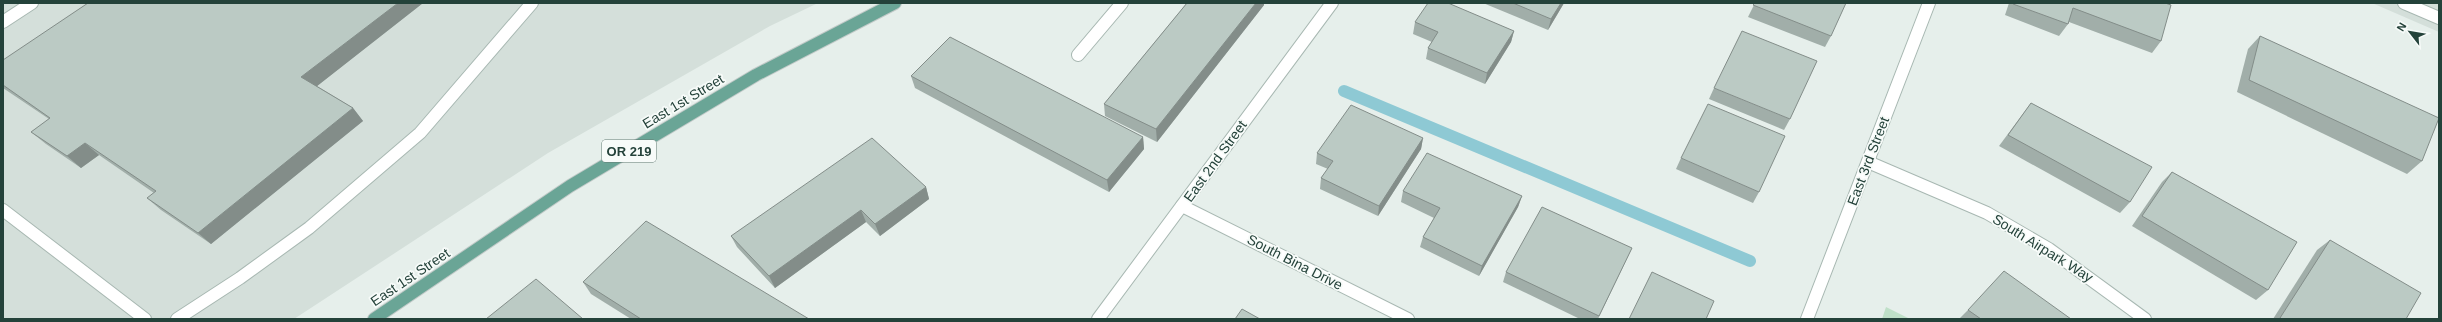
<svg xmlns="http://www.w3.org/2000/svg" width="2442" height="322" viewBox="0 0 2442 322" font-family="Helvetica,sans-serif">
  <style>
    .built { fill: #d4dfda }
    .green { fill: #bfe0c8 }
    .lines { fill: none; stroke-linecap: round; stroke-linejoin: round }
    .stream { stroke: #8ec9d4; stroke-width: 12 }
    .lane-casing { stroke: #a8b8b2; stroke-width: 14 }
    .street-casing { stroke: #a8b8b2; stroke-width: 14 }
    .primary-casing { stroke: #c2cac8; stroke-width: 14 }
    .lane { stroke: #fff; stroke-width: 12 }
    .street { stroke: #fff; stroke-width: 12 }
    .primary { stroke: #6aa596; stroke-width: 12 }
    .wall { fill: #a1aea9 }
    .shaded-wall { fill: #838d89 }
    .building { fill: #bbcac4; stroke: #838d89 }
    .labels { text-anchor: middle; stroke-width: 3.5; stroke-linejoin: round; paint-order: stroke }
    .shield { fill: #f7fbf9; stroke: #637a73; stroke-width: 1 }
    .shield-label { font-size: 13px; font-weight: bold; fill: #24423a }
    .street-label { font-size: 14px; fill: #24423a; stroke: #f7fbf9 }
  </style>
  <rect width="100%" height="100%" fill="#e6efeb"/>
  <g class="built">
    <path d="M3 3H818L770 26 548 153 294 319H3Z"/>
    <path d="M2372 3H2439V32Z"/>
  </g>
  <path class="green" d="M1886 307 1910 319H1882Z"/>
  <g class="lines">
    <path class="stream" d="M1344 91 1750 261"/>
    <defs>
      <g id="lane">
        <path d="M2404 3 2439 18"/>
        <path d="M1078 55 1122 3"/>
        <path d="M3 210 145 319"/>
        <path d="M177 319 240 278 309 228 420 133 532 3"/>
      </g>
      <g id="street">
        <path d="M3 22 32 3"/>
        <path d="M1868 162 1987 213 2049 249 2145 319"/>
        <path d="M1182 206 1408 319"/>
        <path d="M1098 319 1332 3"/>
        <path d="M1807 319 1929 3"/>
      </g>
      <path id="primary" d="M374 319 570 186 756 75 895 3"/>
    </defs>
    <use href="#lane" class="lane-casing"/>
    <use href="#street" class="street-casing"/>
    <use href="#primary" class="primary-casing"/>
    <use href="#lane" class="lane"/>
    <use href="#street" class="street"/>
    <use href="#primary" class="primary"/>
  </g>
  <g class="wall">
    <path d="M423 3 317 86 353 108 363 121 211 244 161 210 147 198 154 193 99 155 81 168 46 144 31 132 49 119 3 88V60Z"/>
    <path d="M1187 3H1264V5L1157 142 1105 116 1104 104Z"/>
    <path d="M1483 3H1564L1548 30Z"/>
    <path d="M1755 3 1831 36 1825 47 1748 17Z"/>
    <path d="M2009 3H2165L2161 41 2152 53 2069 22 2068 24 2059 36 2005 15Z"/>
    <path d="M1415 22 1514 31 1511 42 1485 84 1426 59 1428 48 1432 42 1413 34Z"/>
    <path d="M2260 36 2422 161 2407 174 2237 92 2248 49Z"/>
    <path d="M911 76 1143 137 1144 149 1109 192 915 88Z"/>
    <path d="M1714 88 1790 119 1784 130 1709 99Z"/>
    <path d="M2031 103 2130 202 2120 213 1999 146Z"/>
    <path d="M1423 138 1421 149 1378 216 1320 189 1321 178 1328 169 1316 164 1317 153Z"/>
    <path d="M1681 158 1759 192 1753 203 1676 169Z"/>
    <path d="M2172 172 2268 290 2256 300 2132 226 2162 182Z"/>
    <path d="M926 187 929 199 880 236 866 222 775 288 737 247 731 236Z"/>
    <path d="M1403 191 1522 196 1518 207 1479 276 1420 247 1423 237 1434 218 1401 202Z"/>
    <path d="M2330 240 2406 319H2273L2317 250Z"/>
    <path d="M1632 248 1598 319H1580L1503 282 1506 272Z"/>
    <path d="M583 282 809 319H631L591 294Z"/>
    <path d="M1968 310 2071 319H1959Z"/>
  </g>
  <g class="shaded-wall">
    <path d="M398 3H423L312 90 301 77Z"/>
    <path d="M1256 3H1264V5L1157 142 1156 129Z"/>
    <path d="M1561 3H1564L1548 30 1551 19Z"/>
    <path d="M1514 31 1511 42 1485 84 1487 73Z"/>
    <path d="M353 108 363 121 211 244 198 233Z"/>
    <path d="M1143 137 1144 149 1109 192 1107 180Z"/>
    <path d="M1423 138 1421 149 1378 216 1379 206Z"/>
    <path d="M85 143 99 155 81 168 67 156Z"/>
    <path d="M926 187 929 199 880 236 875 224Z"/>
    <path d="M1522 196 1518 207 1479 276 1482 266Z"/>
    <path d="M861 210 866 222 775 288 769 276Z"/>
  </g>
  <g class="building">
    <path d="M88 3H398L301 77 353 108 198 233 147 198 156 191 85 143 67 156 31 132 50 118 3 85V60Z"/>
    <path d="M1187 3H1256L1156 129 1104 104Z"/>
    <path d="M1428 3H1448L1514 31 1487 73 1428 48 1438 32 1415 22Z"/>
    <path d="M1513 3H1561L1551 19Z"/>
    <path d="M1755 3H1846L1831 36 1753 5Z"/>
    <path d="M2013 3H2165L2171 5 2161 41 2073 8 2068 24 2013 4Z"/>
    <path d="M1742 31 1817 61 1790 119 1714 88Z"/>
    <path d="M2260 36 2439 118 2422 161 2249 80Z"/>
    <path d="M950 37 1143 137 1107 180 911 76Z"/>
    <path d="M2031 103 2152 167 2130 202 2008 135Z"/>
    <path d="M1708 104 1785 136 1759 192 1681 158Z"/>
    <path d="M1351 105 1423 138 1379 206 1321 178 1333 161 1317 153Z"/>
    <path d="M872 138 926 187 875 224 861 210 769 276 731 236Z"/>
    <path d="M1427 153 1522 196 1482 266 1423 237 1440 208 1403 191Z"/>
    <path d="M2172 172 2297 242 2268 290 2142 216Z"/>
    <path d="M1542 207 1632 248 1599 316 1506 272Z"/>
    <path d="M646 221 809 319H641L583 282Z"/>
    <path d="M2330 240 2421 293 2406 319H2282L2280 318Z"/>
    <path d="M2004 271 2071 319H1981L1968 310Z"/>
    <path d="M1652 272 1714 301 1706 319H1629Z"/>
    <path d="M536 279 583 319H486Z"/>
    <path d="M1242 309 1260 319H1235Z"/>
  </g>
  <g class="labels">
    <rect class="shield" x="602" y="140" width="54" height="22" rx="3"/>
    <g class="shield-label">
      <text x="629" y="156">OR 219</text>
    </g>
    <g class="street-label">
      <text transform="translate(683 101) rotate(-31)" y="5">East 1st Street</text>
      <text transform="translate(1215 161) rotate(-54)" y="5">East 2nd Street</text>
      <text transform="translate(1868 161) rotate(-69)" y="5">East 3rd Street</text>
      <text transform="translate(2043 248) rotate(32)" y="5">South Airpark Way</text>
      <text transform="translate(1295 262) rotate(27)" y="5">South Bina Drive</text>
      <text transform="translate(410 277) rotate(-34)" y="5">East 1st Street</text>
    </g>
  </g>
  <rect width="2442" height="322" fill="none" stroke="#24423a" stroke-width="8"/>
  <g transform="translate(2410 32) rotate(301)" stroke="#f7fbf9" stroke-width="3" paint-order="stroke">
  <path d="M0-3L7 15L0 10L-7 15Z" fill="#24423a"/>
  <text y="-6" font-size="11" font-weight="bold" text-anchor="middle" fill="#24423a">N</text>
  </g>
</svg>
